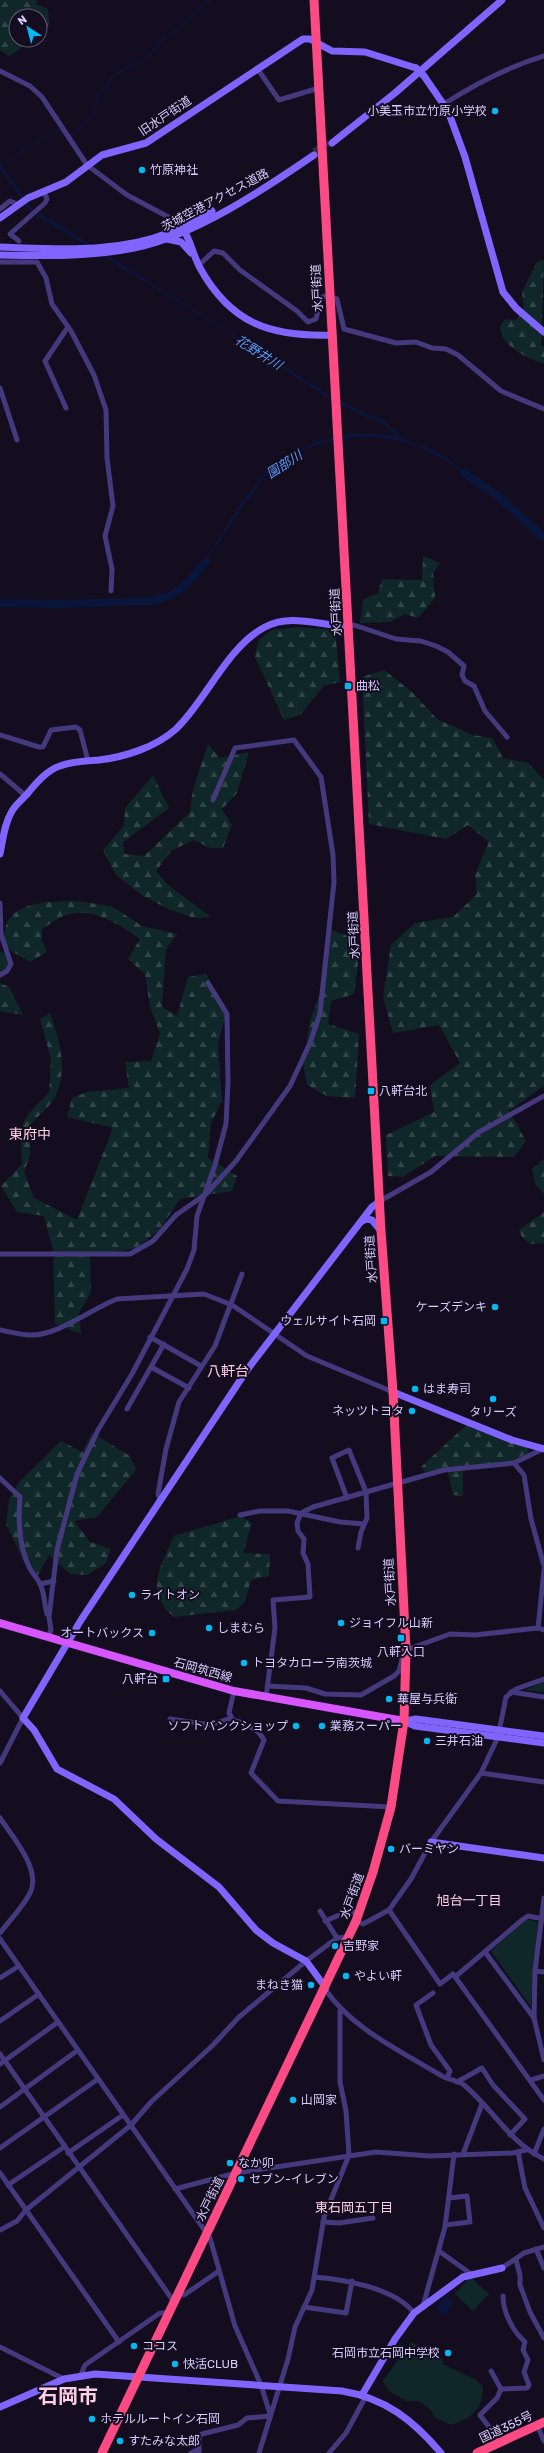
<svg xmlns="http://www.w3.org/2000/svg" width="544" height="2453" viewBox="0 0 544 2453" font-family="Rubik,'Noto Sans JP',sans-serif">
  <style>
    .green { fill: #102729 }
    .forest { fill: url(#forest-firs) }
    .water { fill: #0a153c }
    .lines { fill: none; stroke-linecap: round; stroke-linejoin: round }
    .stream { stroke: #0a153c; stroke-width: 1.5 }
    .river { stroke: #0a153c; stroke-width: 8 }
    .secondary-tunnel { stroke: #312a40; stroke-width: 7; stroke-dasharray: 7 3.5; stroke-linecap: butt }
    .street { stroke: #45397e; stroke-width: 5 }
    .secondary { stroke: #7f65fc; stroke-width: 7 }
    .primary { stroke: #d655fc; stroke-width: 8 }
    .highway { stroke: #fc4a85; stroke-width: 9 }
    .secondary-bridge { stroke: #7f65fc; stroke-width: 7 }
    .poi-dot { fill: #04b8f2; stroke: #130d1f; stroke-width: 1.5 }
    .labels { text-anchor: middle; stroke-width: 4; stroke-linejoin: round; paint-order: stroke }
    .poi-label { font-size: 12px; fill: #d9ccfe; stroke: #130d1f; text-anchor: start }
    .street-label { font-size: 12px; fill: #d9ccfe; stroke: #130d1f }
    .water-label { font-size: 13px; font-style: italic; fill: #5c9bfc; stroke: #130d1f }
    .neighbourhood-label { font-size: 13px; fill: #fecee6; stroke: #130d1f }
    .quarter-label { font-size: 14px; fill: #fecee6; stroke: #130d1f }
    .town-label { font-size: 20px; font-weight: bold; fill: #fecee6; stroke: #130d1f }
  </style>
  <defs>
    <pattern id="forest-firs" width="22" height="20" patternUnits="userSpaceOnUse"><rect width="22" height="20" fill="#102729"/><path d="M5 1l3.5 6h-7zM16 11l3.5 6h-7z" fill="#324549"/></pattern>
  </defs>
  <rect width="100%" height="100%" fill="#130d1f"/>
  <g class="green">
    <path d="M0 951 9 956V968L0 972Z"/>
    <path d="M544 1682V1692L524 1690Z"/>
    <path d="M526 1919 538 1922 531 2007 491 1951Z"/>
    <path d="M470 2277 489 2294 473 2311 455 2294Z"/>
    <path d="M411 2342 441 2356 443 2364 476 2380 483 2386C484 2408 471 2419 451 2425L434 2417 431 2410 419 2401H406L389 2391 383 2381Z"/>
  </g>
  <g class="forest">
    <path d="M0 0H37L36 4 48 9C49 21 51 28 40 35V16H16V40H33L9 56 0 50Z"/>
    <path d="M544 260 541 345 544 347V364C527 358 501 347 500 326L505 319 516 320 524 309 522 292 537 262Z"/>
    <path d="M423 556 440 563 433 573 435 598 418 618 405 614 390 622 360 623 363 600 378 593 382 579 422 580Z"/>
    <path d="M297 627 335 630 340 682 324 686 300 715 284 720 255 657 258 641 271 630Z"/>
    <path d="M384 670 412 692 437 719 473 735 492 738 503 758 528 763 544 780V1086L509 1111 526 1141 514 1157 435 1156 403 1177 388 1176 386 1135 434 1112 430 1085 460 1063 439 1025 393 1033 383 997 391 945 415 923 453 917 477 894 475 874 489 842 468 825 446 839 369 824 362 677Z"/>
    <path d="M208 744 220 758 249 752 237 793 222 809 232 825 223 848H210L194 840 171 851 156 871 168 885 211 917 194 918 168 909 143 896 116 875 103 850 124 826 125 808 153 775 169 808 123 842 124 854 144 856 190 812 193 789Z"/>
    <path d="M80 901 113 907 142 926 177 934 166 949 162 1007 177 1016 188 977 206 974 229 1013 223 1024 218 1045 222 1101 211 1123 208 1158 237 1176 232 1191 180 1199 159 1230 136 1248 90 1257 91 1293 79 1313 81 1334 55 1324 53 1250 44 1216 17 1212 1 1186 22 1164C20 1123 18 1122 49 1093L51 1059 40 1019 50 1013C60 1042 70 1073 52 1102 46 1110 37 1117 31 1124L30 1155 24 1172 34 1198 77 1220 113 1128 67 1117 72 1098 87 1092 129 1088 125 1062 151 1061 160 1034 150 1007 145 974 128 959 140 939C119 924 90 905 63 916 56 919 49 925 42 929V941L47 952 30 962 11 951 4 942C5 936 4 927 8 921 21 899 58 902 80 901Z"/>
    <path d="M329 929 356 939 358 964 354 994 331 1001 328 1024 359 1034 355 1098 327 1096 307 1085 303 1064 310 1021 326 976Z"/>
    <path d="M0 983 9 987 23 1015 0 1011Z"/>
    <path d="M544 1159V1193L536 1186 532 1169Z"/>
    <path d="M544 1212V1243L530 1244 522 1237 519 1230Z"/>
    <path d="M468 1426 528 1448 529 1453 507 1463 463 1466V1496L453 1495 447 1468 425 1472 421 1467 464 1427Z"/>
    <path d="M92 1433 130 1456 136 1470 97 1517 74 1521 90 1542 111 1549 106 1563 88 1575 70 1574 49 1555 37 1577 25 1564 6 1524 9 1500 19 1482 61 1441 82 1452Z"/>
    <path d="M241 1516 252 1523 243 1553 270 1554 269 1576 251 1580 245 1602 236 1610 174 1617C143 1593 161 1565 174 1536Z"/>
  </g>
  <g class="water">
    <path d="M92 114 93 115 68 140 59 129 1 166 32 208 328 394 360 411 383 420 405 440 434 450 499 495C477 482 455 465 432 453 379 426 314 434 268 472 262 478 257 487 252 494 233 518 218 544 201 569L198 571 237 509 266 470 287 456 318 441 351 433 390 435 399 438 382 423 359 414 327 397 235 337 38 216 29 210 0 169V165L60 127 68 138Z"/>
    <path d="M445 2295 454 2301 445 2316 436 2309Z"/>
  </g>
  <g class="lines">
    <path class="stream" d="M91 116 99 95 111 79 121 71 143 61 166 37 189 19 205 2 210 0"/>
    <g class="river">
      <path d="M464 473 498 496 544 538"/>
      <path d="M0 603 60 604 152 601 171 595 187 584 206 561"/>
    </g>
    <path class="secondary-tunnel" d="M314 152 330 141"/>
    <g class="street">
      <path d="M257 68 279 100 319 88"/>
      <path d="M0 71 30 86 42 97 87 165 127 195 174 220 182 227"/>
      <path d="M444 104C475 84 508 67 544 56"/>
      <path d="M0 209 10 201 17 204"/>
      <path d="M19 241 10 234 45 203 47 199 44 191"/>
      <path d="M0 262H37L46 278 52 304 71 331 94 375 106 410 107 458 113 506 105 536 112 569 111 591"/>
      <path d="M199 265 214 251 223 253 240 270 297 311 308 322 316 319 321 298 325 296 337 299 344 329 396 343 416 342 432 348 446 349 458 355 501 391 544 409"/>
      <path d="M0 388 17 440"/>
      <path d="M66 408 45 361 68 327"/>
      <path d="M348 626 354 625 396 639 421 641 436 646 448 652 464 666 462 675 465 681 474 686 485 711 507 737"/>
      <path d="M0 735 39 747H43L51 730 76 727 80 730 88 761"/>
      <path d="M0 774 26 796"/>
      <path d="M0 903 1 934 11 964 7 971 0 975"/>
      <path d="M380 1201 431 1172 479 1132 544 1096"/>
      <path d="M0 1254H130L153 1241 176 1215 206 1194 236 1161 290 1086 310 1043 320 1013 334 882 333 855 321 777 294 740 235 748 213 800"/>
      <path d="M0 1330C10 1332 21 1335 31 1335 57 1336 93 1308 117 1299L204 1294 232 1305 307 1356 393 1392"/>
      <path d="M150 1337 201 1366"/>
      <path d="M151 1367 189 1388"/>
      <path d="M127 1409 164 1344"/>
      <path d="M514 1463 524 1475 531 1519 544 1566"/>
      <path d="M0 1478 20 1497C18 1520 19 1547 30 1569 33 1574 38 1579 40 1584 45 1594 44 1604 47 1614"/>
      <path d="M347 1498 332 1458 349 1450 366 1492 367 1518 361 1532 358 1548"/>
      <path d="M161 1501 158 1494 166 1449 179 1402 215 1346 242 1274"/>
      <path d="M240 1515 260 1511H288L340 1522 364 1524"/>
      <path d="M40 1584 54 1581"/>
      <path d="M538 1628 544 1570"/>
      <path d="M48 1637 51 1630 49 1617 57 1550 77 1474 98 1430 132 1374 187 1269 194 1250 197 1216 215 1165 226 1124 228 1083 227 1014 208 983"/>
      <path d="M406 1650 450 1634 475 1635 538 1628 544 1630"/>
      <path d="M268 1686 306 1688 325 1694 361 1695 394 1676 399 1671 402 1659 406 1657"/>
      <path d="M0 1691 23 1718 0 1763"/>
      <path d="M234 1691 229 1713 233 1720C244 1723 259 1729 264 1740L251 1773 278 1801 391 1807"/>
      <path d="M511 1692 544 1697"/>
      <path d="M266 1697 275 1628 273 1600 310 1597 308 1564 303 1553 304 1539 298 1531 297 1523 301 1513 313 1507 444 1470 514 1463 543 1449"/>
      <path d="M170 1719 210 1725 231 1718"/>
      <path d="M481 1773 544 1782"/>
      <path d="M0 1818C12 1836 42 1870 30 1893 23 1907 9 1921 0 1933"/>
      <path d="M544 1898 535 1971 534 2018 544 2060"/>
      <path d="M389 1910 440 1984 453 1974 544 2100"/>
      <path d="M320 1911 337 1938"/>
      <path d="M325 1921 349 1911 359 1914"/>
      <path d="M356 1921 363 1924 389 1910 411 1879 431 1842 481 1773 498 1737 506 1697 516 1689 544 1679"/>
      <path d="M0 1939 210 2238 235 2326 261 2385 270 2414"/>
      <path d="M485 1952 534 2018"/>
      <path d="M535 1971 544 1972"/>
      <path d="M455 1977 522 1920 528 1916 544 1919"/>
      <path d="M0 1978 19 1966"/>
      <path d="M325 1989C352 2029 401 2051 442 2076 448 2080 458 2080 464 2085 493 2109 509 2142 544 2159"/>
      <path d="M433 1993 416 2005 431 2045 450 2071 447 2078"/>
      <path d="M0 2021 39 1994"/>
      <path d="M0 2054 174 2302"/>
      <path d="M0 2064 58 2022"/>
      <path d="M531 2080 544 2076"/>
      <path d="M457 2082 482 2068 493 2085 525 2119 510 2135"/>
      <path d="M0 2107 78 2050"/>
      <path d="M0 2148 98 2079"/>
      <path d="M518 2152 525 2188 544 2228"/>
      <path d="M68 2153 123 2115"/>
      <path d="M463 2154 482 2104"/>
      <path d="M534 2154 544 2129"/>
      <path d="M0 2173 119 2342"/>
      <path d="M8 2185 64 2147"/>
      <path d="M175 2189 236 2173 376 2152 430 2156 513 2153 526 2150"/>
      <path d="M323 2222 339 2223 373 2218"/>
      <path d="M445 2225 470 2222 467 2196 449 2198"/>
      <path d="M0 2230 17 2221 26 2210 131 2125 151 2102 212 2046 239 2017 306 1961 337 1938 349 1937"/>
      <path d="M536 2249 544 2268"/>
      <path d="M439 2251 471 2274"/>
      <path d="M516 2260 520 2275V2285L530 2312 544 2338"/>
      <path d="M502 2268 524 2253 544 2247"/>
      <path d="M315 2277C345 2280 394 2287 414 2313"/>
      <path d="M179 2292 184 2295 219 2271"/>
      <path d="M423 2306 445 2227 454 2154"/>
      <path d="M304 2307 346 2313 352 2281"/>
      <path d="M0 2347 64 2379"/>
      <path d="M491 2371 501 2389"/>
      <path d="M81 2375 85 2365 160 2313H169"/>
      <path d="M501 2389 527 2388 529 2385 524 2372 528 2360 523 2350 525 2342C513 2331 503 2313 503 2296"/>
      <path d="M537 2425 544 2441"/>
      <path d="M497 2444 492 2431 480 2415 497 2398 501 2389"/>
      <path d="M191 2453 199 2449"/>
      <path d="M199 2453V2436L202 2434 238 2425 247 2418 270 2416"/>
      <path d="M259 2453 288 2359 295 2327 312 2290 324 2217 349 2155 346 2111 340 2082V2011"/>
      <path d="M329 2453 346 2433 366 2396"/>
    </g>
    <g class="secondary">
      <path d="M424 76 448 111 465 157 503 292 516 308 544 332"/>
      <path d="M332 143 395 93 502 0"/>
      <path d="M0 218 28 198 66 182 102 155 146 143 303 39H310L332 51 365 52 416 68"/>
      <path d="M183 229C191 241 193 255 200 268 231 324 271 337 332 335"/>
      <path d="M167 239 181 242 191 253"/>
      <path d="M0 247C58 249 116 254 171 232 185 226 198 218 212 211"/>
      <path d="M0 255C45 256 90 257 134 248 194 236 263 190 314 155"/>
      <path d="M0 854C3 840 4 824 12 811 16 804 23 799 28 793 36 783 47 770 60 766 72 761 86 761 99 760 125 757 156 747 176 729 207 699 227 647 265 627 292 613 320 626 348 626"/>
      <path d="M362 1221 366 1219 372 1220 381 1231"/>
      <path d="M393 1392 512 1440 544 1449"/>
      <path d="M404 1721 415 1726 544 1743"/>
      <path d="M405 1721 416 1719 544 1736"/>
      <path d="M431 1842 544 1858"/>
      <path d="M325 1989 323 1984 306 1961 273 1943 256 1930 219 1887 156 1839 114 1799 57 1769 34 1730 23 1718 81 1620 247 1370 372 1207 380 1201"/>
      <path d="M362 2395 395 2339 414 2313 463 2277 502 2268"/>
      <path d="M0 2407 64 2379 95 2374 342 2391C385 2398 413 2420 441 2453"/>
    </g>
    <path class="primary" d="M0 1623 234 1691 404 1721"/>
    <g class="highway">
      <path d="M102 2453 356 1921 373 1872 391 1807 404 1721 406 1650 393 1392 381 1231 314 0"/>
      <path d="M477 2453 544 2422"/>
    </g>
    <path class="secondary-bridge" d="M416 68 424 76"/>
  </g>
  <g class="poi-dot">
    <circle cx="495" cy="111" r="4"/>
    <circle cx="142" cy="170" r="4"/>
    <rect x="344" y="682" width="8" height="8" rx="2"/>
    <rect x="367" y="1087" width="8" height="8" rx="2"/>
    <circle cx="495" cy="1307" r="4"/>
    <rect x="380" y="1317" width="8" height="8" rx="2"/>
    <circle cx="415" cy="1389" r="4"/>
    <circle cx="493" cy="1399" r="4"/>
    <circle cx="412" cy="1411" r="4"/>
    <circle cx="132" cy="1595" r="4"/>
    <circle cx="341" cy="1623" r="4"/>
    <circle cx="209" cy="1628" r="4"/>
    <circle cx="152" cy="1633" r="4"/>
    <rect x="397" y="1634" width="8" height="8" rx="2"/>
    <circle cx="244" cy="1663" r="4"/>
    <rect x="162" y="1675" width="8" height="8" rx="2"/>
    <circle cx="389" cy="1699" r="4"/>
    <circle cx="296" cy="1726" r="4"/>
    <circle cx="322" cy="1726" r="4"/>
    <circle cx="427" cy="1741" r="4"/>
    <circle cx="391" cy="1849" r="4"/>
    <circle cx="335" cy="1946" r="4"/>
    <circle cx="346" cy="1976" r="4"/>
    <circle cx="311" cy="1985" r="4"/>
    <circle cx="293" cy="2100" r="4"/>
    <circle cx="230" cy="2163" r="4"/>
    <circle cx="241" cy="2179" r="4"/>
    <circle cx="134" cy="2346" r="4"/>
    <circle cx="448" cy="2353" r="4"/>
    <circle cx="175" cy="2364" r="4"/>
    <circle cx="92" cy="2419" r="4"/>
    <circle cx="120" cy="2441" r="4"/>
  </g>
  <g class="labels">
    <g class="poi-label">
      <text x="487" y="115" text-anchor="end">小美玉市立竹原小学校</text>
      <text x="150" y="174">竹原神社</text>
      <text x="356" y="690">曲松</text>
      <text x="379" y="1095">八軒台北</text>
      <text x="487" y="1311" text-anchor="end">ケーズデンキ</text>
      <text x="376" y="1325" text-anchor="end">ウェルサイト石岡</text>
      <text x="423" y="1393">はま寿司</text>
      <text x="404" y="1415" text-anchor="end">ネッツトヨタ</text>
      <text x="493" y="1416" text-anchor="middle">タリーズ</text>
      <text x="140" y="1599">ライトオン</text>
      <text x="349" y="1627">ジョイフル山新</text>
      <text x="217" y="1632">しまむら</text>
      <text x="144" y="1637" text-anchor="end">オートバックス</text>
      <text x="401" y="1656" text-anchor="middle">八軒入口</text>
      <text x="252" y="1667">トヨタカローラ南茨城</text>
      <text x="158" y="1683" text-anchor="end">八軒台</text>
      <text x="397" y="1703">華屋与兵衛</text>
      <text x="288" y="1730" text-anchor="end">ソフトバンクショップ</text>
      <text x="330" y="1730">業務スーパー</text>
      <text x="435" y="1745">三井石油</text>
      <text x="399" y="1853">バーミヤン</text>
      <text x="343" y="1950">吉野家</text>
      <text x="354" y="1980">やよい軒</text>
      <text x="303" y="1989" text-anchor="end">まねき猫</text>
      <text x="301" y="2104">山岡家</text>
      <text x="238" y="2167">なか卯</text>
      <text x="249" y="2183">セブン-イレブン</text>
      <text x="142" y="2350">ココス</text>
      <text x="440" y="2357" text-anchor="end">石岡市立石岡中学校</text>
      <text x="183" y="2368">快活CLUB</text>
      <text x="100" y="2423">ホテルルートイン石岡</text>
      <text x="128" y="2445">すたみな太郎</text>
    </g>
    <g class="street-label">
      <text transform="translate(165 116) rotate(-34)" y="4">旧水戸街道</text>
      <text transform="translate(215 200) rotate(-28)" y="4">茨城空港アクセス道路</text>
      <text transform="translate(317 288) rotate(-93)" y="4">水戸街道</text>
      <text transform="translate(336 612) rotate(-93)" y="4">水戸街道</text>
      <text transform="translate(354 935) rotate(-93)" y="4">水戸街道</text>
      <text transform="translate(371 1259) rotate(-94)" y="4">水戸街道</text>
      <text transform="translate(390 1582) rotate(-93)" y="4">水戸街道</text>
      <text transform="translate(203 1670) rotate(16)" y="4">石岡筑西線</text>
      <text transform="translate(352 1896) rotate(-70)" y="4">水戸街道</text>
      <text transform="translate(210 2199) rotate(-64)" y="4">水戸街道</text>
      <text transform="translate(506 2427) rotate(-25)" y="4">国道355号</text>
    </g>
    <g class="water-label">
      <text transform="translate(259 352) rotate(32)" y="5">花野井川</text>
      <text transform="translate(284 464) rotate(-33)" y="5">園部川</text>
    </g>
    <g class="neighbourhood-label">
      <text x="469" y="1905">旭台一丁目</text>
      <text x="354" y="2212">東石岡五丁目</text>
    </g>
    <g class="quarter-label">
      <text x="30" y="1139">東府中</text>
      <text x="228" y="1376">八軒台</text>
    </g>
    <g class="town-label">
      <text x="68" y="2403">石岡市</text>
    </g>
  </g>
  <g transform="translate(28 28) rotate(324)"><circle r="19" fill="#130d1f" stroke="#625978"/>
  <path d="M0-3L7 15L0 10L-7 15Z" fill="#04b8f2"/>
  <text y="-6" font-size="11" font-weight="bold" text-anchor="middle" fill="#d9ccfe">N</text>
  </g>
</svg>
